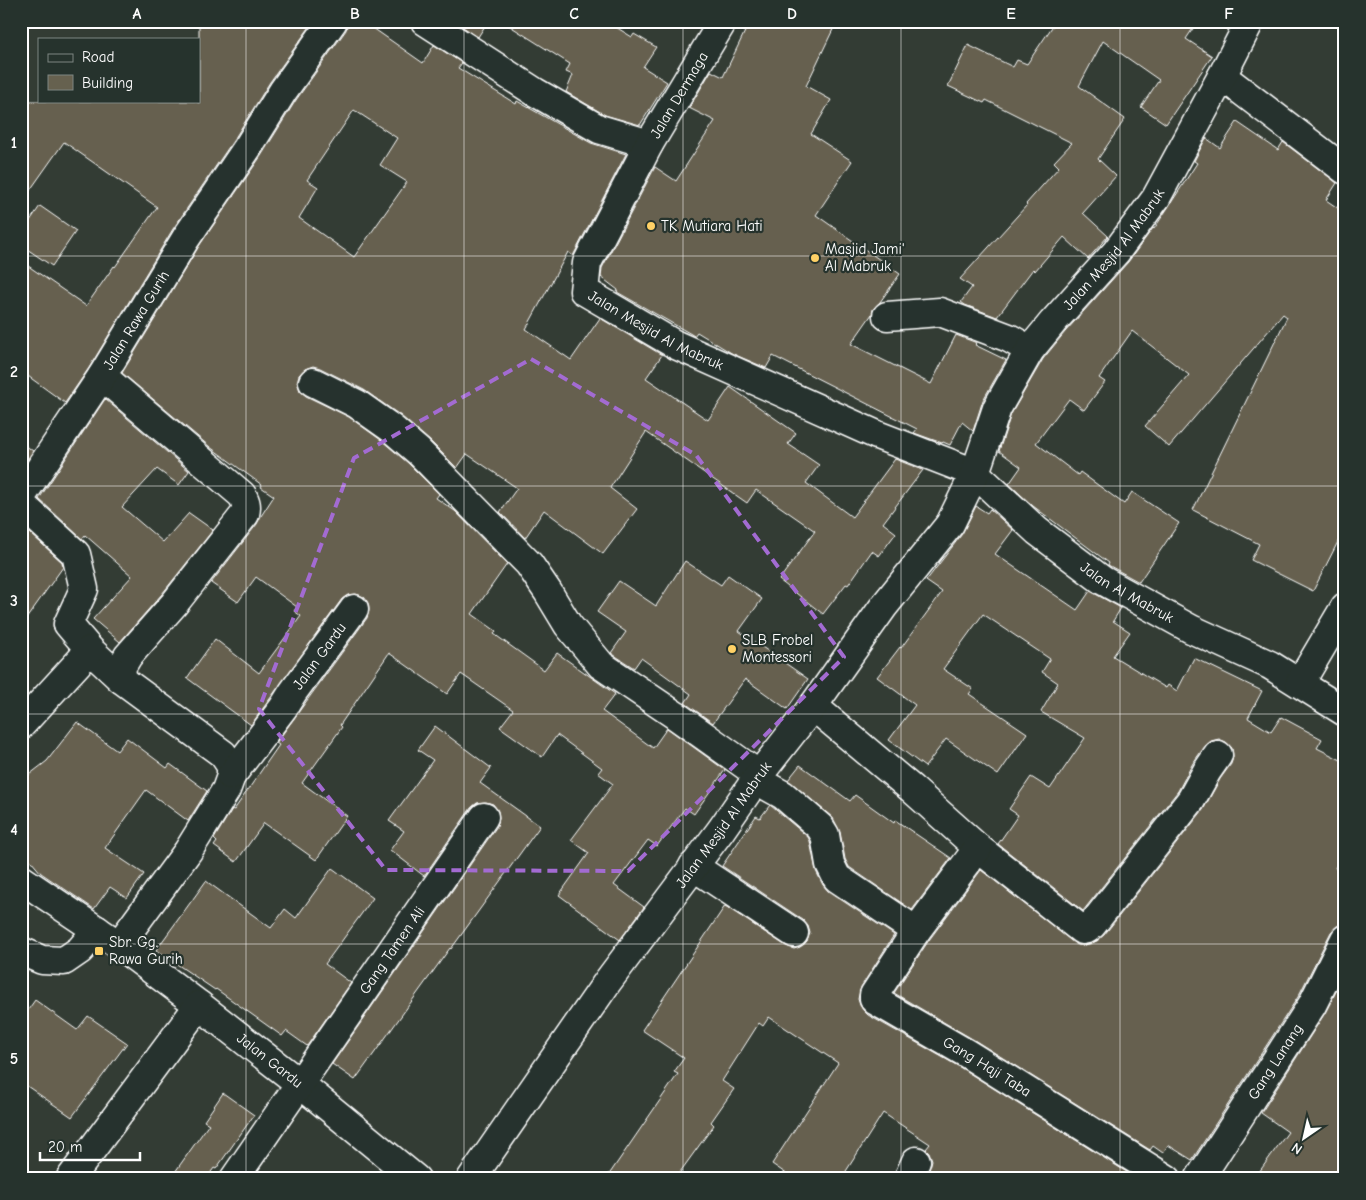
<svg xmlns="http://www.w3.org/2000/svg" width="1366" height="1200" viewBox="0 0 1366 1200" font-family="'Comic Neue',sans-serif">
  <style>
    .building { fill: #66614f; stroke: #fff; fill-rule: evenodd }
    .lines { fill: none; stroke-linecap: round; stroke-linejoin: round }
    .minor-casing { stroke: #fff; stroke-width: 31 }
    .minor { stroke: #26332d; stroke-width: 28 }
    .marked { fill: none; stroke: #a36bd2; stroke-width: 4; stroke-dasharray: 10 6; stroke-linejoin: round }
    .grid { fill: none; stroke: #fff; stroke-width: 1; stroke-opacity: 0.55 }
    .poi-dot { fill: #ffd166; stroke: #26332d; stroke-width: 2 }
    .labels { text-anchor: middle; stroke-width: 4.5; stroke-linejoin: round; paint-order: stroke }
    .street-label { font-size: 15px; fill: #fff; stroke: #26332d }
    .poi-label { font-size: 15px; fill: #fff; stroke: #26332d; text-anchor: start }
    .neatline { fill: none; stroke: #fff; stroke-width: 2 }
    .grid-label { font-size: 16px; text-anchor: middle; font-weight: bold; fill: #fff }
  </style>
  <rect width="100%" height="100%" fill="#333c34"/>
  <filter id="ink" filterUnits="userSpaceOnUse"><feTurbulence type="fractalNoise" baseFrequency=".02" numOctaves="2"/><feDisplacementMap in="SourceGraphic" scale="10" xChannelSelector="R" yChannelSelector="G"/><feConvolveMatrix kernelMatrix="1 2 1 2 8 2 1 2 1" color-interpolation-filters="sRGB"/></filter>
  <g filter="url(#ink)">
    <g class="building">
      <path d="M199 21H314L270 82 235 138 173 229 89 368 65 403 21 371V261L86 306 114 266 115 267 157 207 64 142 21 203V101H195L199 103Z"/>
      <path d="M348 21H363L423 63 434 45 462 63 458 68 516 104 517 101 591 143 626 154 573 256 568 252 526 329 571 360 600 318 662 355 646 378 708 420 730 387 796 433 788 444 819 465 806 483 852 517 895 459 923 470 883 523 896 533 879 556 872 551 848 585 846 584 823 614 779 580 815 531 756 490 747 503 646 432 610 488 637 509 603 554 544 510 525 538 500 512 517 488 467 454 457 468 430 441 401 416 364 390 320 368 313 366 305 369 299 375 297 382 300 391 306 396 349 417 381 440 408 463 439 494 436 498 455 511 507 564 472 614 496 631 494 634 544 670 557 653 615 694 602 711 653 748 667 728 725 770 694 814 685 808 657 846 648 840 614 885 644 907 620 940 559 895 589 853 571 840 613 784 598 773 602 768 557 735 542 757 500 727 513 710 461 674 447 694 389 653 340 725 342 727 302 783 347 816 316 860 264 823 236 862 214 846 217 842 214 839 232 809 234 810 279 745 276 743 367 618 369 611 368 603 364 597 356 594 348 595 342 599 251 725 187 678 215 639 259 673 301 616 294 611 297 607 256 577 238 602 211 583 257 524 261 516 274 496 261 487 262 485 210 447 122 373 199 246 261 156 296 100 346 30ZM354 110 397 138 380 165 407 182 354 257 299 218 318 187 307 180Z"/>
      <path d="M454 21H488L478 37Z"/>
      <path d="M502 21H606L632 37 634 34 656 47 643 67 667 82 640 125 605 115 566 92 573 75 566 72 570 64Z"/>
      <path d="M750 21H837L806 86 831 100 811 134 852 161 816 215 900 274 880 302 873 309 872 314 851 344 931 384 956 335 977 343 975 345 1006 360 983 400 973 431 962 422 950 445 943 442 942 443 914 433 917 429 773 356 766 368 733 354 697 332 694 336 691 334 617 292 618 290 601 277 602 268 655 167 676 181 715 121 689 108 711 71 723 77Z"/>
      <path d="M1056 21H1198L1186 39 1212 56 1166 124 1141 107 1159 80 1103 41 1079 86 1125 119 1098 159 1116 176 1083 213 1108 236 1088 259 1064 237 1035 271 1033 269 997 317 965 305 961 302 972 287 960 279 1027 205 1026 204 1059 167 1054 162 1072 143 986 100 984 103 948 86 968 45 1013 67 1017 60 1027 64Z"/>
      <path d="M1237 122 1278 150 1283 142 1337 183 1326 200 1345 213V528L1313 591 1251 560 1259 544 1193 510 1287 317 1283 314 1169 447 1145 426 1189 375 1132 331 1099 378 1105 382 1084 410 1069 399 1036 443 1078 475 1080 472 1124 504 1132 492 1179 523 1139 582 1108 565 1109 563 1033 506 1009 484 1021 467 999 451 1011 414 1043 359 1065 332 1128 262 1153 228 1154 229 1197 163 1194 161 1206 138 1220 148Z"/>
      <path d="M40 206 76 231 52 266 21 245V234Z"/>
      <path d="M105 399 189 471 179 485 157 469 122 507 163 542 189 513 213 530 162 594 120 642 93 619 132 576 85 535 82 539 39 499Z"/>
      <path d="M21 442 33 451 21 469Z"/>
      <path d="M976 506 987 513 990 509 1013 530 995 554 1077 610 1090 591 1121 608 1113 621 1130 632 1113 656 1166 688 1168 685 1177 691 1194 658 1262 691 1248 718 1271 732 1281 717 1322 739 1317 748 1345 762V850L1335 868 1345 874V923L1337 926 1331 932 1298 997 1192 1160 1168 1145 1163 1153 1153 1146 1150 1150 974 1040 894 993 929 940 981 870 1073 942 1078 945H1085L1097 941 1104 935 1203 810 1220 779 1231 764 1233 757 1232 748 1226 742 1219 739 1211 741 1205 746 1193 763 1178 791 1083 911 998 844 1018 815 1009 809 1031 777 1050 789 1085 738 1041 712 1058 683 1042 672 1050 659 983 614 943 669 973 689 969 694 1027 733 998 775 946 739 925 767 889 740 915 705 877 677 900 647 901 648 942 592 926 581 962 534Z"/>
      <path d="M21 525 62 562 63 567 21 626Z"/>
      <path d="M685 561 721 585 728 575 762 599 739 631 808 679 787 709 745 679 713 723 685 703 691 694 641 658 634 668 611 653 626 632 597 612 619 581 656 606Z"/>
      <path d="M77 722 117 751 127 738 167 768 170 764 207 791 188 821 146 790 105 848 144 874 127 898 110 887 94 909 41 873 21 849V781L47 761Z"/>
      <path d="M435 726 491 768 480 783 540 826 451 949 450 948 355 1080 332 1064 497 826 499 819 498 811 493 804 486 802 477 803 471 808 424 876 390 850 404 831 389 821 433 760 418 750Z"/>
      <path d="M800 765 850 801 855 795 894 823 895 820 951 858 912 910 849 867 845 859 840 832 833 818 788 780Z"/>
      <path d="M770 805 808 837 810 841 816 871 823 885 828 891 894 935 861 987 858 999 860 1005 863 1010 868 1015 958 1066 1133 1176 1131 1179H925L930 1167 932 1160 929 1152 926 1149 930 1144 883 1113 841 1179H794L772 1164 838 1063 769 1017 763 1026 759 1023 722 1081 734 1089 711 1122 714 1125 675 1179H606L678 1074 674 1072 684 1058 642 1030 725 906 786 946 794 949 800 947 807 941 810 933 808 926 803 920 722 866 756 816 760 818Z"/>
      <path d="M332 868 373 898 325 964 351 983 307 1046 286 1031 282 1036 216 989 215 990 156 950 206 881 271 928 285 909 296 918Z"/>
      <path d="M1345 974V1179H1254L1288 1132 1261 1113 1325 1013Z"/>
      <path d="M35 1000 77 1030 88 1016 127 1043 72 1117 21 1082V1020Z"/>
      <path d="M223 1093 254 1115 216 1169 214 1168 206 1179H170L209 1124 204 1121Z"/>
    </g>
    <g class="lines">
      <defs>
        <g id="minor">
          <path d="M425 21 535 92 599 129 649 144"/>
          <path id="s1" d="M723 21 649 144 587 263 584 291 676 345 877 435 975 473 1037 531 1102 580 1191 629 1270 665 1345 712"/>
          <path d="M1222 76 1345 170"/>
          <path d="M887 316 940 312 1009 338 1030 350"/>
          <path d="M102 376 242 495C246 502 247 506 245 514L174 604 128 656 122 666 121 679"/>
          <path d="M313 382 357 404 391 428 419 452 529 564 548 592 568 625 601 665 675 715 759 775"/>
          <path id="s2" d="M21 497 102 376 186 238 248 147 283 91 333 21"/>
          <path d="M21 504 76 554 84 589 68 624 90 650 121 679 223 754 231 766V776L226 790 188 851 119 945"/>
          <path d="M1300 683 1345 607"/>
          <path d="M813 706 912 789 978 848 1082 930 1087 929 1092 925 1191 800 1207 771 1218 755"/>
          <path d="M21 725 90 650"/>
          <path id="s3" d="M231 776 283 708 293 692 354 609"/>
          <path d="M756 780 783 795 820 827 825 835 830 864 837 878 916 931"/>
          <path id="s4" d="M978 848 916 931 874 995V999L876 1001 966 1053 1167 1179"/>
          <path d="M693 866 794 933"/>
          <path id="s5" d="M21 879 119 945 199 1005 299 1083 416 1179"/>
          <path d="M21 951 42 960 64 961 80 950 97 930"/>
          <path d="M70 1179 199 1005"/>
          <path id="s6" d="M234 1179 484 817"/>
          <path id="s7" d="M471 1179 608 981 721 830 759 775 813 706 884 606 950 524 975 473 997 408 1030 350 1053 322 1116 252 1156 198 1222 76 1250 21"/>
          <path d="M908 1179 916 1161"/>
          <path id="s8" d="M1199 1179 1312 1005 1345 939"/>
        </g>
      </defs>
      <use href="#minor" class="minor-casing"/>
      <use href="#minor" class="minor"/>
    </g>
  </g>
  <path class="marked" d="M531 359 696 455 844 657 628 871 386 870 259 709 354 458Z"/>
  <path class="grid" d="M246 21V1179M464 21V1179M683 21V1179M901 21V1179M1120 21V1179M21 256H1345M21 486H1345M21 714H1345M21 944H1345"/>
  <g class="poi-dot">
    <circle cx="651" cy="226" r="5"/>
    <circle cx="815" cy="258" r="5"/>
    <circle cx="732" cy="649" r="5"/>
    <rect x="94" y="946" width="10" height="10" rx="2.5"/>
  </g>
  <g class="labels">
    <g class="street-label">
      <text transform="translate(679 95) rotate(-59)" y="5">Jalan Dermaga</text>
      <text dy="5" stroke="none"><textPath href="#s7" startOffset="1135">Jalan Mesjid Al Mabruk</textPath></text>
      <text dy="5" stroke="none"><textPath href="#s2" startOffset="211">Jalan Rawa Gurih</textPath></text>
      <text dy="5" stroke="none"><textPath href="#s1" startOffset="388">Jalan Mesjid Al Mabruk</textPath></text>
      <text dy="5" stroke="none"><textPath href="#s1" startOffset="932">Jalan Al Mabruk</textPath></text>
      <text dy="5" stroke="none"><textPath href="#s3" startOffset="149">Jalan Gardu</textPath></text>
      <text dy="5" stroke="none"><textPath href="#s7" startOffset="435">Jalan Mesjid Al Mabruk</textPath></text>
      <text dy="5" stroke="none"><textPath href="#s6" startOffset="278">Gang Tamen Ali</textPath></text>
      <text dy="5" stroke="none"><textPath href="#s5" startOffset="308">Jalan Gardu</textPath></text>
      <text dy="5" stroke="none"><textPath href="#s8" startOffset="140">Gang Lanang</textPath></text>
      <text dy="5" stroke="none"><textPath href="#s4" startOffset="316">Gang Haji Taba</textPath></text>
    </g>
    <g class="poi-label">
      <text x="661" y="231">TK Mutiara Hati</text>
      <text x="825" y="254">Masjid Jami'<tspan x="825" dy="17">Al Mabruk</tspan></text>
      <text x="742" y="645">SLB Frobel<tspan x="742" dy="17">Montessori</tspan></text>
      <text x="109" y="947">Sbr. Gg.<tspan x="109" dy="17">Rawa Gurih</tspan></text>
    </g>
  </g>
  <rect width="1366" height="1200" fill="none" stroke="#26332d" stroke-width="55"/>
  <rect x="38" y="38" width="162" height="65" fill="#26332d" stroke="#7d8581"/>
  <rect x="48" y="54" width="25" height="8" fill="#26332d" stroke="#7d8581"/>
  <text x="82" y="62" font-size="15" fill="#ffffff">Road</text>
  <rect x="48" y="75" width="25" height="15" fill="#66614f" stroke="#7d8581"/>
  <text x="82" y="88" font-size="15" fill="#ffffff">Building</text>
  <g transform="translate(1304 1138) rotate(214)" stroke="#26332d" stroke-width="4" paint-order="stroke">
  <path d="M0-4L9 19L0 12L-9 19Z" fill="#ffffff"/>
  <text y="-8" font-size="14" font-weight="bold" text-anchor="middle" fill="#ffffff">N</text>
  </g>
  <path d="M40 1152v8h100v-8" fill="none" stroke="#ffffff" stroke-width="2.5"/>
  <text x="48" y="1152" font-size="15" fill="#ffffff" stroke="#26332d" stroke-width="4" paint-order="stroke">20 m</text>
  <rect x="28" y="28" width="1310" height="1144" class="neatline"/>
  <g class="grid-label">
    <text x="137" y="19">A</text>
    <text x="355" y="19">B</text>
    <text x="574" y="19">C</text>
    <text x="792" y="19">D</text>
    <text x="1011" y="19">E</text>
    <text x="1229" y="19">F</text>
    <text x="14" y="148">1</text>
    <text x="14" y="377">2</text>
    <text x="14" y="606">3</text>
    <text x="14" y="835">4</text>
    <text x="14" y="1064">5</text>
  </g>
</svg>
